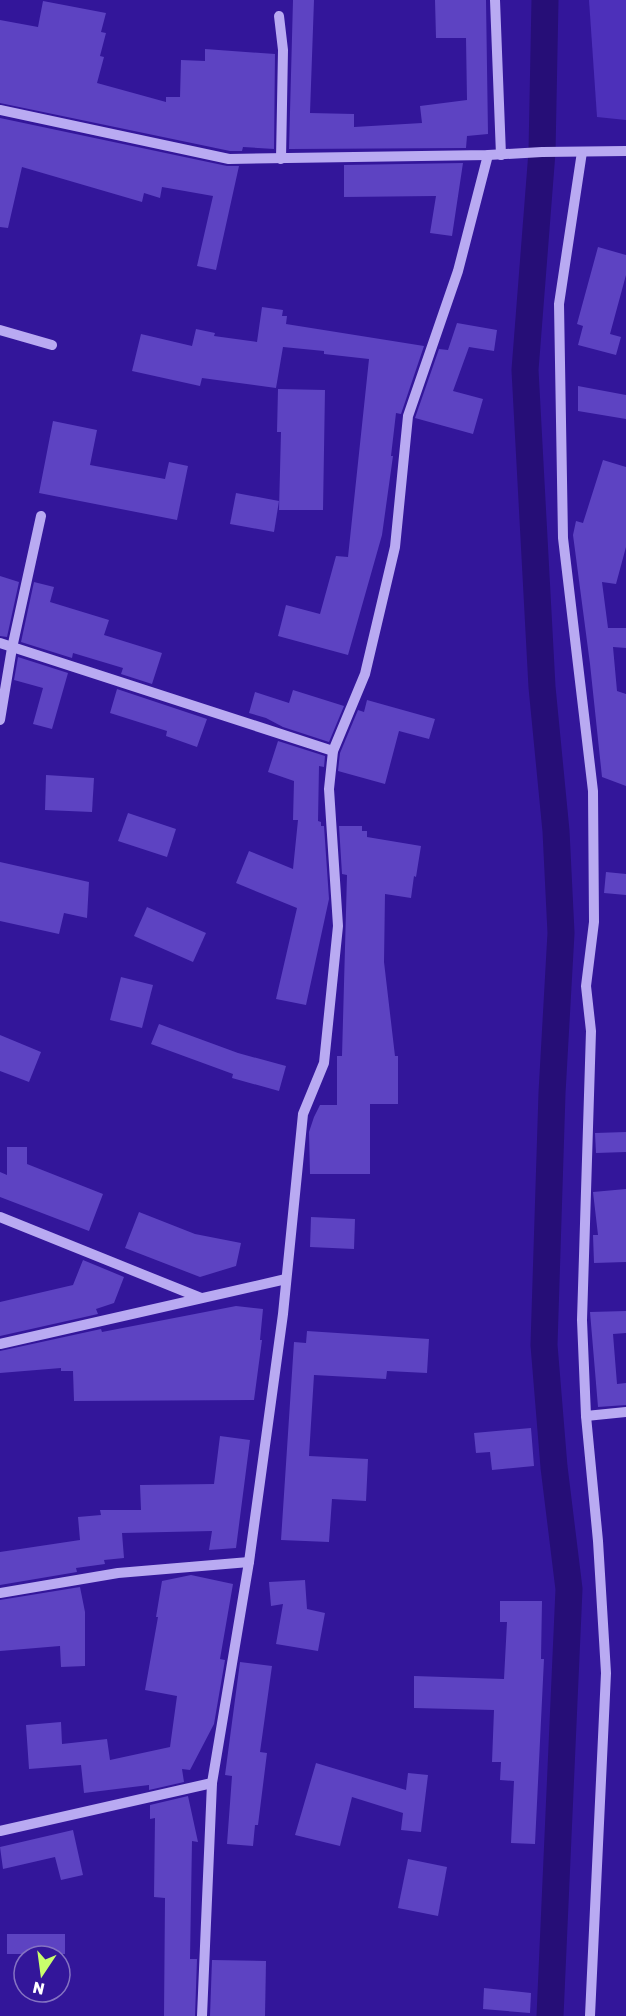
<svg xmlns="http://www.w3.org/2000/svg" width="626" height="2016" viewBox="0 0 626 2016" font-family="Rubik,sans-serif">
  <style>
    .green { fill: #4d30ba }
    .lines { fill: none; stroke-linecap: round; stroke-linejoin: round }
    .canal { stroke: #260e77; stroke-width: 27 }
    .building { fill: #5d43c2 }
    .minor { stroke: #b9aaf2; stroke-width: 10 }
  </style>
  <rect width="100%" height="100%" fill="#33169a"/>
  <path class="green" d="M589 0H626V120L597 117Z"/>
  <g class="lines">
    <path class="canal" d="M545 0 542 152 525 370 542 687 556 831 561 933 552 1093 544 1345 554 1467 569 1589 550 2016"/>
  </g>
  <g class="building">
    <path d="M293 0H314L310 113 354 114V127L422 123 420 106 467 100 466 38H436L435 0H486L488 134 467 136 466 148 289 149Z"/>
    <path d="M43 1 106 13 101 32 106 33 100 56 104 57 97 83 166 102V97H180L181 60 205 61V49L275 54 274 149 243 147 242 151H230L0 103V20L38 27Z"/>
    <path d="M0 118 227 166H239L216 270 197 266 213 196 162 187 160 198 144 193 142 202 22 167 8 228 0 227Z"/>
    <path d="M463 163 452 236 430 233 436 196 344 197V165Z"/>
    <path d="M598 247 626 255V275L610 334 621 337 616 355 578 345 583 326 577 324Z"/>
    <path d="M262 307 283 310 282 316H287L286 324 424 346 401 414 396 413 391 456H393L382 535 348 655 278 636 286 605 320 614 336 556 348 557 369 359 324 354V351L283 347 276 388 202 378 200 386 132 371 141 334 192 346 196 329 215 333 214 336 257 342Z"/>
    <path d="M457 323 497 330 494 351 469 347 453 391 483 399 473 434 415 418 439 349 448 350Z"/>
    <path d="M578 386 626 395V419L578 411Z"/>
    <path d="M278 389 325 390 323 510H279L281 432H277Z"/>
    <path d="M53 421 97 430 90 465 165 479 169 462 188 466 177 520 39 493Z"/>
    <path d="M603 460 626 467V547L616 584 602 582 608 628H626V648L613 647 617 691 626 694V786L602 777 590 664 573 535 576 521 583 523Z"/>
    <path d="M236 493 279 501 274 532 230 524Z"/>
    <path d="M0 576 19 582 7 637 0 636Z"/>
    <path d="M34 582 54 587 50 602 109 620 104 635 162 653 152 684 121 674 123 668 73 653 72 658 21 642Z"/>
    <path d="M18 657 68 673 52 729 33 724 43 688 14 680Z"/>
    <path d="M117 689 207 719 197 747 166 736 167 731 110 713Z"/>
    <path d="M293 690 344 706 329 742 283 727 266 718 249 713 255 692 289 703Z"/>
    <path d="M367 700 435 719 429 739 399 731 385 784 338 771 340 753 358 710 364 712Z"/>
    <path d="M278 741 325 756 324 767 319 766 318 821 321 822V826H324L329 899 306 1005 276 999 297 908 236 883 249 851 293 869 298 820H293L294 781 268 772Z"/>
    <path d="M46 775 94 778 92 812 45 810Z"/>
    <path d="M128 813 176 829 167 857 118 841Z"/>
    <path d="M339 826H362V831H367V837L421 846 416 877 414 876 411 898 385 894 384 962 395 1056H398V1104H370V1174H310L309 1132 314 1117 320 1105H337V1056H342L347 875 342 874Z"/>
    <path d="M0 862 89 882 87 918 64 913 59 934 0 921Z"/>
    <path d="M606 872 626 874V895L604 893Z"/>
    <path d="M147 907 206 933 193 962 134 936Z"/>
    <path d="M121 977 153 985 142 1028 110 1020Z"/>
    <path d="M159 1024 238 1053 286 1066 279 1091 232 1078 233 1074 151 1044Z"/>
    <path d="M0 1035 41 1052 29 1082 0 1071Z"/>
    <path d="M626 1132V1152L596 1153 595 1133Z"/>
    <path d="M7 1147H27V1164L103 1194 89 1231 0 1197V1172L7 1175Z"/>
    <path d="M626 1189V1262L594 1263 593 1235H598L593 1192Z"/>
    <path d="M139 1212 195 1234 241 1243 236 1266 200 1277 125 1248Z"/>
    <path d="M311 1217 355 1219 354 1249 310 1247Z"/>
    <path d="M83 1260 124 1277 114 1303 96 1309 98 1314 0 1336V1302L73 1285Z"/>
    <path d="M236 1306 263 1309 260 1340H262L254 1400 74 1401 73 1371H61V1368L0 1373V1351L101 1329 102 1332Z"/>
    <path d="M626 1311V1333L613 1334 617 1384 626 1383V1405L598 1407 590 1312Z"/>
    <path d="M307 1331 429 1339 427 1373 387 1371 386 1379 314 1375 309 1456 368 1459 366 1501 332 1499 329 1542 281 1540 294 1342 306 1343Z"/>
    <path d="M531 1428 534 1466 492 1470 490 1452 476 1453 474 1433Z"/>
    <path d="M220 1436 250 1440 236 1548 209 1550 212 1531 122 1533 124 1558 104 1560 105 1564 76 1568 77 1572 0 1585V1552L80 1540 78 1517 101 1515 100 1510H141L140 1485 214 1484Z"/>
    <path d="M191 1575 233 1584 220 1659 225 1660 214 1724 190 1770 182 1769 184 1782 149 1790V1785L84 1793 81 1765 29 1769 26 1725 61 1722 62 1744 107 1739 110 1760 170 1747 177 1696 145 1690 158 1617H156L162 1581Z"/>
    <path d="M305 1580 307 1609 325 1613 318 1651 276 1644 283 1604 271 1606 269 1582Z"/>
    <path d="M80 1587 85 1612V1666L61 1667 60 1646 0 1651V1600Z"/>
    <path d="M500 1601H542L541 1659H544L535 1844 511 1843 514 1781 500 1780 501 1762H492L494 1710 414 1708V1676L504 1679 507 1622H500Z"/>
    <path d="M240 1662 272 1666 260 1752 267 1753 258 1825H255L253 1846 227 1844 232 1776 225 1775Z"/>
    <path d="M316 1763 406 1790 408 1773 428 1775 421 1832 401 1830 403 1813 352 1797 340 1846 295 1835Z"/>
    <path d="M188 1796 198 1842 192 1841 190 1959H197L195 2016H164L165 1898 154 1897 155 1818 150 1819V1805Z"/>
    <path d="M73 1830 83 1875 61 1880 55 1857 3 1869 0 1847Z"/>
    <path d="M408 1859 447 1867 438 1916 398 1908Z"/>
    <rect x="7" y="1934" width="58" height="20"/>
    <path d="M212 1960 266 1961 265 2016H210Z"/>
    <path d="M484 1988 531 1993 530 2013 483 2009Z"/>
  </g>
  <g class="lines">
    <g class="minor">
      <path d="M495 0 501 155"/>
      <path d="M279 16 283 50 281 159"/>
      <path d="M0 110 229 159 488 155 542 152 626 151"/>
      <path d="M582 152 559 304 563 538 593 791 594 922 586 986 591 1031 582 1320 586 1416 598 1541 606 1673 590 2016"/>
      <path d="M0 330 52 345"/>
      <path d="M0 643 333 751"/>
      <path d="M0 720 12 648 41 516"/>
      <path d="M0 1217 201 1298"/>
      <path d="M0 1344 286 1279"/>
      <path d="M586 1416 626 1412"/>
      <path d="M0 1593 118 1573 249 1562"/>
      <path d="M0 1831 212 1783"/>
      <path d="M202 2016 212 1783 249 1562 283 1314 303 1114 324 1063 338 926 329 789 333 751 365 674 395 547 408 416 458 271 488 155"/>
    </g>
  </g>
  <g transform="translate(42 1974) rotate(193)"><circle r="28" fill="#33169a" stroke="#8573c2" stroke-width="1.5"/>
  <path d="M0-4.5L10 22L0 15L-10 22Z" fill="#c9ff6c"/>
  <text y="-9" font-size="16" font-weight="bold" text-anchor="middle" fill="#ffffff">N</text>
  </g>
</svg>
